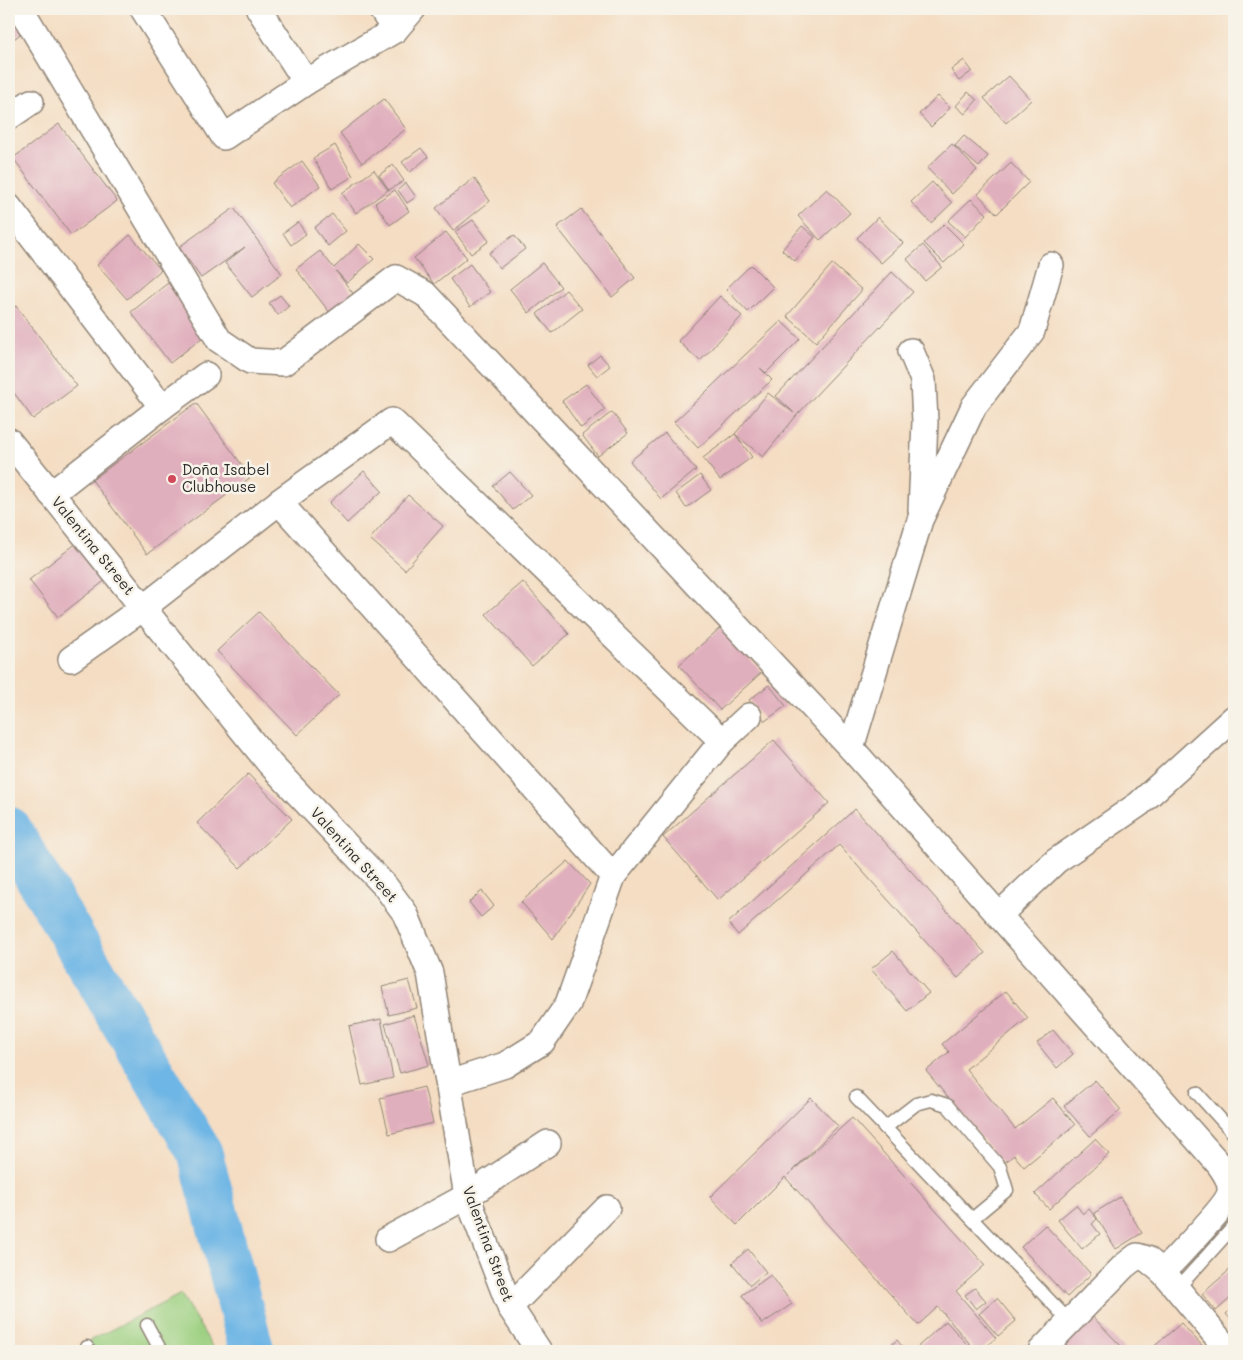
<svg xmlns="http://www.w3.org/2000/svg" width="1243" height="1360" viewBox="0 0 1243 1360" font-family="Mali,sans-serif">
  <style>
    .green { fill: #9cd081; stroke: #647e56 }
    .lines { fill: none; stroke-linecap: round; stroke-linejoin: round }
    .river { stroke: #6eb6e5; stroke-width: 45 }
    .building { fill: #e0afbd }
    .lane-casing { stroke: #908476; stroke-width: 15 }
    .street-casing { stroke: #908476; stroke-width: 28 }
    .lane { stroke: #fff; stroke-width: 12 }
    .street { stroke: #fff; stroke-width: 25 }
    .poi-dot { fill: #d1495b; stroke: #f7f3e8; stroke-width: 2 }
    .labels { text-anchor: middle; stroke-width: 5; stroke-linejoin: round; paint-order: stroke }
    .poi-label { font-size: 15px; fill: #2b2b2b; stroke: #f7f3e8; text-anchor: start }
    .street-label { font-size: 15px; fill: #2b2b2b; stroke: #f7f3e8 }
  </style>
  <rect width="100%" height="100%" fill="#f7f3e8"/>
  <filter id="ink" filterUnits="userSpaceOnUse"><feTurbulence type="fractalNoise" baseFrequency=".02" numOctaves="2"/><feDisplacementMap in="SourceGraphic" scale="10" xChannelSelector="R" yChannelSelector="G"/><feConvolveMatrix kernelMatrix="1 2 1 2 8 2 1 2 1" color-interpolation-filters="sRGB"/></filter>
  <filter id="wash" filterUnits="userSpaceOnUse"><feTurbulence type="fractalNoise" baseFrequency=".0096" numOctaves="4" result="noise"/><feDisplacementMap in="SourceGraphic" scale="20" xChannelSelector="R" yChannelSelector="G"/><feGaussianBlur stdDeviation="1.12" result="paint"/><feColorMatrix in="noise" values="0 0 0 0 0 0 0 0 0 0 0 0 0 0 0 0 0 1.4 0 .05"/><feComposite in="paint" operator="in"/></filter>
  <g filter="url(#wash)">
    <rect width="100%" height="100%" fill="#f4ddc2"/>
    <path class="green" d="M181 1294 215 1351H75L87 1342Z"/>
    <g class="lines">
      <path class="river" d="M9 829 200 1153 252 1351"/>
    </g>
    <g id="blocks">
      <g class="building">
        <path d="M9 12 24 31 9 43Z"/>
        <path d="M964 60 972 71 959 81 951 70Z"/>
        <path d="M1009 76 1031 100 1006 123 984 98Z"/>
        <path d="M968 92 977 100 965 114 956 106Z"/>
        <path d="M938 96 950 108 931 127 919 114Z"/>
        <path d="M384 99 406 129 362 163 340 133Z"/>
        <path d="M59 124 117 201 71 235 13 158Z"/>
        <path d="M964 136 988 156 979 167 955 146Z"/>
        <path d="M952 144 977 170 952 194 927 168Z"/>
        <path d="M335 145 353 176 332 189 313 158Z"/>
        <path d="M421 148 428 157 410 172 402 162Z"/>
        <path d="M302 161 320 186 290 208 272 183Z"/>
        <path d="M1011 163 1029 182 997 214 978 194Z"/>
        <path d="M393 165 404 181 389 190 379 175Z"/>
        <path d="M374 170 388 190 356 213 342 193Z"/>
        <path d="M474 178 490 201 453 231 436 208Z"/>
        <path d="M932 182 952 203 931 223 911 202Z"/>
        <path d="M406 183 416 197 407 203 398 190Z"/>
        <path d="M827 189 850 213 820 240 798 216Z"/>
        <path d="M395 190 409 211 390 225 375 203Z"/>
        <path d="M971 199 987 214 965 237 948 221Z"/>
        <path d="M234 208 282 274 252 297 225 263 245 247 201 278 179 247Z"/>
        <path d="M581 209 635 278 612 297 557 227Z"/>
        <path d="M332 214 346 231 328 246 314 228Z"/>
        <path d="M878 217 903 243 881 263 857 238Z"/>
        <path d="M473 220 489 241 471 254 455 232Z"/>
        <path d="M298 222 306 234 291 245 283 233Z"/>
        <path d="M944 224 964 244 944 263 924 243Z"/>
        <path d="M802 226 815 237 795 261 782 250Z"/>
        <path d="M446 232 467 258 434 284 414 258Z"/>
        <path d="M130 235 161 270 127 299 97 265Z"/>
        <path d="M514 235 525 249 500 268 489 253Z"/>
        <path d="M359 244 374 259 347 283 336 271 358 300 334 318 296 269 320 251 334 268Z"/>
        <path d="M923 245 942 267 925 281 907 259Z"/>
        <path d="M542 263 561 287 529 313 510 289Z"/>
        <path d="M470 264 490 292 470 307 450 279Z"/>
        <path d="M832 264 862 290 816 342 787 316Z"/>
        <path d="M751 265 773 287 748 312 726 289Z"/>
        <path d="M892 272 913 292 797 415 763 457 735 434 752 457 720 480 703 458 735 434 768 393 794 413 776 396Z"/>
        <path d="M168 283 207 334 170 363 131 312Z"/>
        <path d="M566 290 582 309 552 333 537 314Z"/>
        <path d="M280 295 289 306 278 315 269 303Z"/>
        <path d="M720 296 742 316 700 361 678 341Z"/>
        <path d="M16 306 77 386 33 419 9 386V312Z"/>
        <path d="M781 321 800 339 766 373 760 368 772 380 698 448 674 422Z"/>
        <path d="M600 355 610 366 597 376 588 365Z"/>
        <path d="M586 384 605 410 581 428 562 401Z"/>
        <path d="M196 403 251 477 147 554 92 480Z"/>
        <path d="M612 412 628 433 598 456 582 435Z"/>
        <path d="M665 433 696 470 661 499 630 461Z"/>
        <path d="M364 471 382 491 347 523 329 503Z"/>
        <path d="M510 472 531 495 513 510 493 486Z"/>
        <path d="M700 475 711 490 686 508 676 493Z"/>
        <path d="M408 495 443 526 405 570 370 539Z"/>
        <path d="M78 542 107 579 58 617 29 580Z"/>
        <path d="M523 582 569 634 532 666 486 614Z"/>
        <path d="M259 612 339 695 297 735 217 651Z"/>
        <path d="M721 627 762 672 720 710 679 665Z"/>
        <path d="M769 685 786 706 765 721 749 700Z"/>
        <path d="M774 740 829 803 718 900 663 837Z"/>
        <path d="M248 774 292 819 240 868 197 823Z"/>
        <path d="M855 809 985 953 958 978 839 845 738 935 728 923Z"/>
        <path d="M568 861 590 884 553 939 521 902Z"/>
        <path d="M482 891 494 906 481 917 469 902Z"/>
        <path d="M893 951 929 993 907 1011 871 969Z"/>
        <path d="M409 980 417 1008 389 1015 382 987Z"/>
        <path d="M1006 991 1028 1018 966 1069 1015 1129 1053 1098 1075 1125 1024 1167 1014 1155 1003 1164 926 1071 949 1052 942 1044Z"/>
        <path d="M414 1015 429 1065 400 1073 385 1024Z"/>
        <path d="M381 1019 393 1078 362 1085 349 1026Z"/>
        <path d="M1053 1030 1073 1054 1057 1068 1037 1043Z"/>
        <path d="M1095 1080 1121 1110 1090 1136 1064 1106Z"/>
        <path d="M424 1087 433 1123 389 1134 380 1098Z"/>
        <path d="M811 1098 838 1126 788 1175 852 1118 985 1265 956 1291 996 1338 980 1351H976L938 1307 918 1325 785 1177 737 1225 710 1197Z"/>
        <path d="M1095 1139 1109 1154 1049 1209 1035 1194Z"/>
        <path d="M1120 1197 1142 1233 1116 1249 1094 1213Z"/>
        <path d="M1076 1205 1083 1214 1089 1209 1097 1219 1092 1224 1100 1234 1082 1249 1058 1220Z"/>
        <path d="M1045 1225 1091 1274 1067 1297 1021 1247Z"/>
        <path d="M748 1249 766 1272 750 1285 732 1263Z"/>
        <path d="M1234 1266V1295L1216 1311 1202 1294Z"/>
        <path d="M771 1275 792 1304 762 1324 742 1295Z"/>
        <path d="M975 1288 986 1301 976 1309 965 1295Z"/>
        <path d="M997 1298 1016 1321 998 1336 979 1314Z"/>
        <path d="M1234 1306V1323L1226 1314Z"/>
        <path d="M1088 1312 1126 1351H1066L1057 1342Z"/>
        <path d="M946 1321 973 1351H913Z"/>
        <path d="M1181 1323 1207 1351H1149Z"/>
        <path d="M897 1340 906 1351H884Z"/>
      </g>
    </g>
  </g>
  <g filter="url(#ink)">
    <use href="#blocks" fill-opacity="0" stroke="#908476" stroke-width="1"/>
    <g class="lines">
      <defs>
        <g id="lane">
          <path d="M1197 1093 1234 1134"/>
          <path d="M856 1097 1070 1322"/>
          <path d="M885 1128 916 1104 931 1100 947 1105 1000 1167 1007 1190 972 1219"/>
          <path d="M1177 1289 1234 1226"/>
          <path d="M147 1325 161 1351"/>
          <path d="M87 1347 89 1351"/>
        </g>
        <g id="street">
          <path d="M21 9 219 340 250 361 283 363 396 278 425 294 851 748 1218 1163C1224 1171 1231 1180 1230 1191 1229 1205 1175 1258 1163 1272"/>
          <path d="M143 9 224 137 306 82 395 30 413 9"/>
          <path d="M259 9 306 82"/>
          <path d="M381 9 395 30"/>
          <path d="M9 117 31 102"/>
          <path d="M9 207 162 407"/>
          <path d="M911 351 923 380 925 422 921 510"/>
          <path d="M9 441 143 608 270 764 385 886 405 913 430 973 467 1196 510 1307 539 1351"/>
          <path d="M51 494 162 407 206 375"/>
          <path d="M279 502 613 876"/>
          <path d="M71 659 143 608 279 502 392 421 722 741"/>
          <path d="M851 748 920 520 974 406 1032 331 1051 265"/>
          <path d="M999 915 1056 861 1139 804 1234 718"/>
          <path d="M449 1083 505 1065 542 1042 568 1004 613 876 722 741 749 716"/>
          <path d="M388 1239 467 1196 548 1143"/>
          <path d="M510 1307 607 1208"/>
          <path d="M1041 1351 1124 1266 1137 1256 1147 1259 1163 1272 1229 1351"/>
        </g>
      </defs>
      <use href="#lane" class="lane-casing"/>
      <use href="#street" class="street-casing"/>
      <use href="#lane" class="lane"/>
      <use href="#street" class="street"/>
    </g>
  </g>
  <circle class="poi-dot" cx="172" cy="479" r="5"/>
  <g class="labels">
    <g class="poi-label">
      <text x="182" y="475">Doña Isabel<tspan x="182" dy="17">Clubhouse</tspan></text>
    </g>
    <g class="street-label">
      <text transform="translate(93 546) rotate(51)" y="5">Valentina Street</text>
      <text transform="translate(354 855) rotate(48)" y="5">Valentina Street</text>
      <text transform="translate(488 1244) rotate(70)" y="5">Valentina Street</text>
    </g>
  </g>
  <rect width="1243" height="1360" fill="none" stroke="#f7f3e8" stroke-width="30"/>
</svg>
